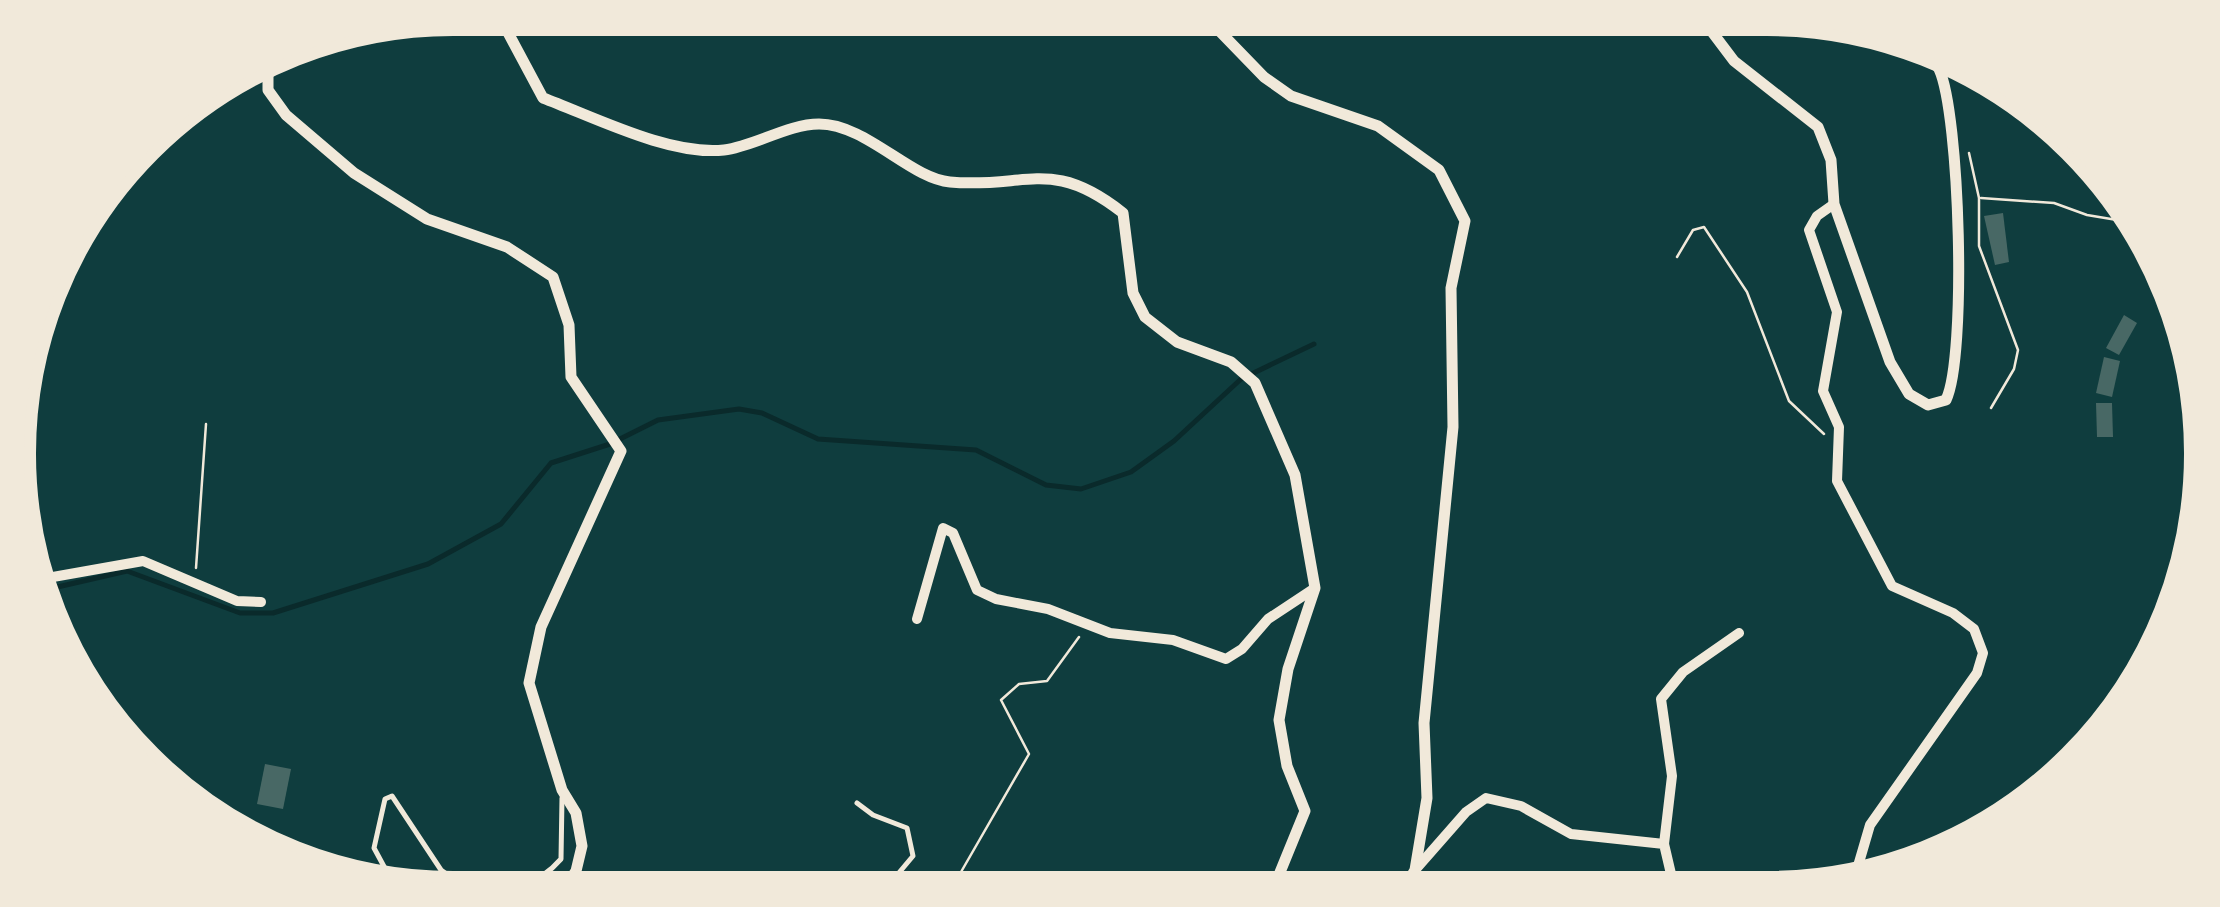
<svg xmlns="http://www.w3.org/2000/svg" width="2220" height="907" viewBox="0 0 2220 907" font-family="'Open Sans',sans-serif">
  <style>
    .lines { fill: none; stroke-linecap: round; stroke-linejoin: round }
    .stream { stroke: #0a2a2b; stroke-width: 5 }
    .building { fill: #486865 }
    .path { stroke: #f1e9da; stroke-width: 2.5 }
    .service { stroke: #f1e9da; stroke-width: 5 }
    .minor { stroke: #f1e9da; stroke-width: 10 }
    .tertiary { stroke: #f1e9da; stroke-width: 11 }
    .rim { fill: none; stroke: #f1e9da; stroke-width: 12 }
  </style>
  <rect width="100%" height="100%" fill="#0f3d3e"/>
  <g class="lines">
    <path class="stream" d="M40 591 127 571 240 613H273L428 564 501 524 551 463 610 444 658 420 739 409 762 413 818 439 976 450 1046 485 1081 489 1131 472 1174 441 1241 379 1314 344"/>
  </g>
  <g class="building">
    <path d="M2003 213 2009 262 1995 265 1984 216Z"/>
    <path d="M2124 315 2137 323 2119 355 2106 348Z"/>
    <path d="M2104 357 2120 361 2112 397 2096 393Z"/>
    <path d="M2096 403H2112L2113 437H2097Z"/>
    <path d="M265 764 291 769 283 809 257 804Z"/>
  </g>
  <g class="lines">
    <g class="path">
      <path d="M1969 153 1979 198V246L2018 350 2014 369 1991 408"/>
      <path d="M1981 198 2054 203 2087 215 2135 223"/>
      <path d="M1677 257 1693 230 1704 227 1747 292 1789 401 1824 434"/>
      <path d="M2182 333C2180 350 2181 367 2194 379"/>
      <path d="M196 568 206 424"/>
      <path d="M961 872 1029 754 1001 700 1019 684 1047 681 1079 637"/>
    </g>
    <g class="service">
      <path d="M857 803 873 815 907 828 913 856 882 893"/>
      <path d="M394 885 374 848 385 799 392 796 441 870 473 893C509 890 536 888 561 859L562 798"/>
      <path d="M1255 892 1271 888"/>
      <path d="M937 893 955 881 963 893"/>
    </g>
    <g class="minor">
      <path d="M1834 204 1817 216 1809 230 1837 312 1823 391 1839 427 1837 481 1892 586 1953 613 1974 629 1983 653 1977 673 1870 825 1853 883"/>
      <path d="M36 580 143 561 237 601 261 602"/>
      <path d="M917 619 943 528 953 533 977 590 996 599 1048 609 1110 633 1173 640 1226 659 1242 649 1268 619 1315 588"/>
      <path d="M1664 844 1672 776 1661 699 1683 672 1739 633"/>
      <path d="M1416 869 1466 812 1486 798 1521 806 1571 834 1664 844 1675 891"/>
    </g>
    <g class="tertiary">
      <path d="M497 12 543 98C594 117 670 156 724 150 755 146 788 124 819 124 866 124 911 179 950 182 1026 189 1051 156 1123 213L1133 293 1145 317 1177 342 1231 362 1255 383 1295 475 1315 588 1288 669 1279 720 1287 766 1305 811 1274 887 1276 892"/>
      <path d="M1201 12 1264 77 1291 96 1378 126 1439 170 1465 221 1451 288 1453 427 1424 723 1427 798 1415 870 1402 892"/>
      <path d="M1697 12 1734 61 1818 127 1831 160 1834 204 1890 362 1909 394 1928 405 1946 400C1967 357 1960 114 1939 69 1933 57 1916 45 1907 36"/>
      <path d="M268 61V90L286 115 354 173 427 219 507 247 553 277 569 325 571 377 621 451 541 627 529 683 562 790 576 813 582 846 576 871 561 894"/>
    </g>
  </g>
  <path d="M0 0H2220V907H0ZM453 30H1767A423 423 0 0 1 2190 453V454A423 423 0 0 1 1767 877H453A423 423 0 0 1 30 454V453A423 423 0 0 1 453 30Z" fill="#f1e9da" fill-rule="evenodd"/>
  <path class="rim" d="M453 30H1767A423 423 0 0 1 2190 453V454A423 423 0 0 1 1767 877H453A423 423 0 0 1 30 454V453A423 423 0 0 1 453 30Z"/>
</svg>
